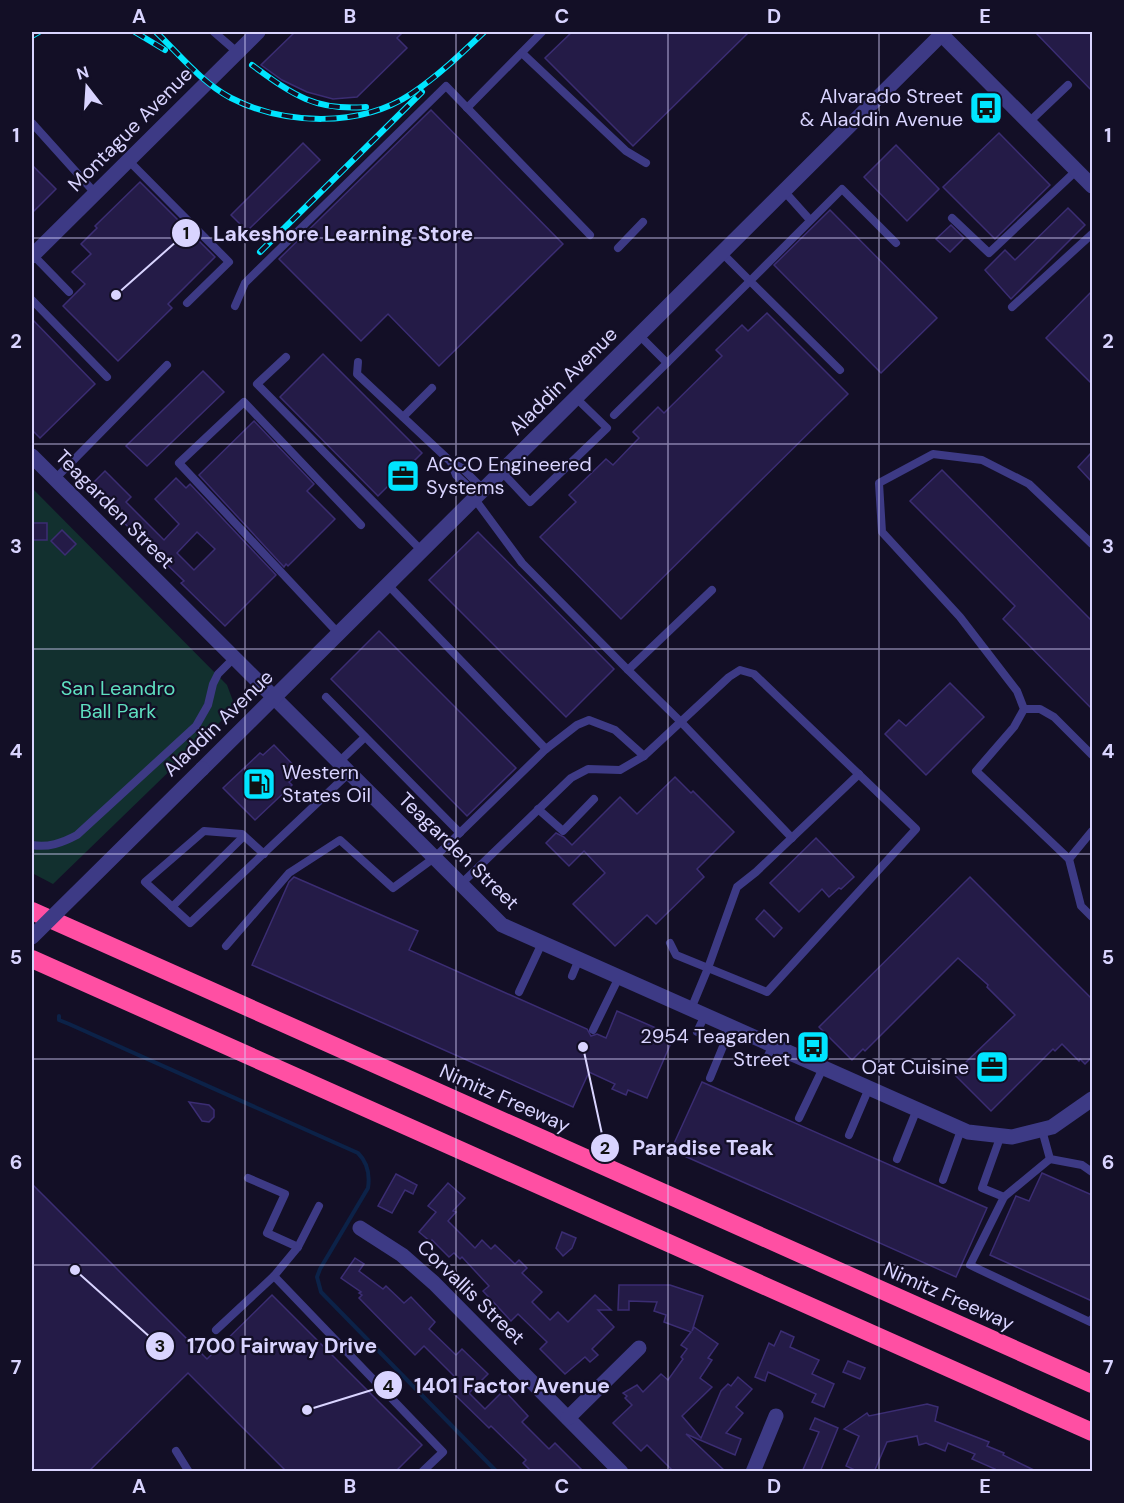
<svg xmlns="http://www.w3.org/2000/svg" width="1124" height="1503" viewBox="0 0 1124 1503" font-family="'DM Sans',sans-serif">
  <style>
    .green { fill: #12302f }
    .lines { fill: none; stroke-linecap: round; stroke-linejoin: round }
    .stream { stroke: #0c2248; stroke-width: 4 }
    .building { fill: #241b47; stroke: #3b2d73; stroke-width: 1.5; fill-rule: evenodd }
    .service { stroke: #3d3a85; stroke-width: 8 }
    .minor { stroke: #3d3a85; stroke-width: 15 }
    .tertiary { stroke: #3d3a85; stroke-width: 15 }
    .motorway { stroke: #ff4fa3; stroke-width: 18 }
    .rail-casing { stroke: #00e5ff; stroke-width: 6 }
    .rail { stroke: #130f26; stroke-width: 4; stroke-dasharray: 11; stroke-linecap: butt }
    .tertiary-bridge { stroke: #3d3a85; stroke-width: 15 }
    .grid { fill: none; stroke: #d9d4ff; stroke-width: 1.5; stroke-opacity: 0.55 }
    .labels { text-anchor: middle; stroke-width: 4.5; stroke-linejoin: round; paint-order: stroke }
    .poi-label { font-size: 20px; fill: #d9d4ff; stroke: #130f26; text-anchor: end }
    .street-label { font-size: 20px; fill: #d9d4ff; stroke: #130f26 }
    .park-label { font-size: 20px; fill: #5fe0c0; stroke: #130f26 }
    .leader { fill: none; stroke: #d9d4ff; stroke-width: 2 }
    .callout-dot { fill: #d9d4ff; stroke: #130f26; stroke-width: 2 }
    .mark-label { font-size: 18px; text-anchor: middle; font-weight: bold; fill: #111 }
    .callout-label { font-size: 21px; text-anchor: middle; font-weight: bold; fill: #d9d4ff; stroke: #130f26; stroke-width: 4.5; stroke-linejoin: round; paint-order: stroke }
    .neatline { fill: none; stroke: #d9d4ff; stroke-width: 2 }
    .grid-label { font-size: 20px; text-anchor: middle; font-weight: bold; fill: #d9d4ff }
  </style>
  <rect width="100%" height="100%" fill="#130f26"/>
  <path class="green" d="M32 488 227 685 233 701 228 714 217 725 53 884 32 873Z"/>
  <g class="lines">
    <path class="stream" d="M59 1016V1020L69 1024 358 1153C368 1163 370 1175 368 1188L320 1269 317 1277 321 1292 497 1472"/>
  </g>
  <g class="building">
    <path d="M295 32H403L397 38 407 48 357 97 333 99 307 92 282 80 261 65Z"/>
    <path d="M572 32H749L633 146 545 58Z"/>
    <path d="M1035 32H1092V91Z"/>
    <path d="M431 110 563 244 439 366 388 314 361 341 279 259Z"/>
    <path d="M999 133 1050 185 995 239 943 187Z"/>
    <path d="M303 143 320 160 247 231 231 215Z"/>
    <path d="M896 145 939 189 907 221 864 177Z"/>
    <path d="M32 165 56 189 32 213Z"/>
    <path d="M140 182 215 257 168 304 172 308 118 361 63 306 85 284 72 272 91 254 81 244 97 228 95 226Z"/>
    <path d="M1068 208 1085 225 1011 299 985 270 1005 250 1015 260Z"/>
    <path d="M830 210 937 318 881 373 774 265Z"/>
    <path d="M951 225 964 238 950 252 936 239Z"/>
    <path d="M1092 291V384L1046 338Z"/>
    <path d="M767 313 848 394 621 619 540 537 576 502 569 495 606 459 613 465 639 438 633 432 658 407 664 413 722 356 716 350 742 325 748 331Z"/>
    <path d="M32 319 95 384 40 438 32 430Z"/>
    <path d="M323 354 422 453 408 467 412 471 396 487 392 482 378 496 280 397Z"/>
    <path d="M203 371 224 392 147 466 126 446Z"/>
    <path d="M254 421 314 484 307 491 335 519 288 566 286 564 284 567 199 475Z"/>
    <path d="M1092 452V482L1078 467Z"/>
    <path d="M942 470 1092 621V709L1003 619 1015 606 910 501Z"/>
    <path d="M105 471 131 497 126 502 164 540 179 524 155 499 176 478 186 488 190 484 276 575 225 626 181 583 184 581 88 488ZM197 532 215 549 194 570 177 553Z"/>
    <rect x="32" y="523" width="15" height="17"/>
    <path d="M62 530 76 544 65 555 51 541Z"/>
    <path d="M478 532 614 669 566 717 429 580Z"/>
    <path d="M379 631 516 768 467 816 331 679Z"/>
    <path d="M950 683 984 717 926 775 885 734 899 720 906 726Z"/>
    <path d="M274 745 300 772 289 782 292 785 255 820 223 788 260 753 263 755Z"/>
    <path d="M675 777 691 793 693 791 734 832 697 869 704 877 656 924 647 915 615 946 573 904 605 873 584 851 569 866 546 843 556 833 564 837 572 845 620 797 637 814Z"/>
    <path d="M816 838 854 877 841 889 839 888 829 897 822 889 799 912 770 883Z"/>
    <path d="M294 877 418 931 409 950 587 1029 591 1036 597 1034 606 1038 617 1011 674 1036 647 1098 628 1090 626 1095 612 1089 615 1084 589 1072 573 1107 252 965 289 882Z"/>
    <path d="M970 877 1092 999V1057L1085 1064 1080 1059 1079 1061 1062 1044 1055 1051 1053 1049 991 1111 956 1076 967 1065 965 1063 1015 1015 987 987 988 985 958 958 865 1051 863 1049 852 1060 819 1027Z"/>
    <path d="M764 910 782 928 774 937 756 919Z"/>
    <path d="M702 1082 987 1208 956 1277 671 1150Z"/>
    <path d="M189 1102 209 1105 214 1110V1117L209 1122 202 1121Z"/>
    <path d="M1042 1173 1092 1195V1301L990 1255 1016 1196 1029 1201Z"/>
    <path d="M396 1174 417 1185 413 1194 405 1190 392 1213 378 1206Z"/>
    <path d="M448 1183 465 1198 453 1211 456 1212 448 1221 475 1248 482 1240 491 1249 495 1245 515 1264 519 1260 527 1268 522 1273 542 1292 532 1302 550 1320 558 1312 568 1322 595 1295 611 1310H598L614 1327 592 1349 598 1355 590 1362 585 1357 565 1374 540 1349 547 1342 518 1314 511 1321 483 1291 489 1286 462 1257 460 1259 454 1253 449 1257 432 1240 431 1242 419 1232 436 1212 428 1206Z"/>
    <path d="M32 1184 207 1359 272 1295 422 1445 395 1472H287L188 1373 88 1472H32Z"/>
    <path d="M562 1232 576 1238 572 1248 563 1256 556 1248Z"/>
    <path d="M355 1258 364 1264 359 1271 383 1289 386 1286 404 1303 411 1297 435 1322 429 1329 456 1355 462 1349 488 1374 469 1393 485 1409 504 1390 528 1416 522 1422 549 1449 555 1443 584 1472H532L523 1463 526 1460 491 1426 489 1428 449 1389 457 1382 454 1378 455 1377 424 1346 415 1355 359 1298 362 1295 359 1293 361 1292 341 1278Z"/>
    <path d="M619 1285H670L703 1296 692 1331 694 1327 718 1344 708 1358 712 1360 700 1378 712 1387 682 1416 701 1438 721 1391 728 1384 731 1386 738 1377 752 1389 736 1407 743 1413 726 1433 741 1439 735 1455 686 1434 726 1472H674L647 1445 641 1451 613 1423 632 1405 625 1398 627 1396 623 1393 637 1385 643 1392 661 1374 668 1380 683 1359 681 1357 687 1349 681 1345 691 1332 664 1322 666 1315 654 1311 657 1302 629 1301V1310H618Z"/>
    <path d="M781 1331 794 1337 790 1347 819 1360 812 1374 834 1384 824 1407 812 1402 816 1394 794 1384 768 1372 765 1381 755 1377 769 1343 774 1346Z"/>
    <path d="M848 1361 865 1368 860 1379 843 1372Z"/>
    <path d="M927 1404 938 1407 935 1421 989 1442 987 1446 1004 1453 1003 1455 1038 1472H993L995 1469 972 1459 975 1454 948 1443 945 1451 926 1443 919 1445 917 1436 887 1442 874 1472H859L846 1466 859 1436 844 1429 867 1413 869 1416Z"/>
    <path d="M815 1418 838 1428 820 1472H802L819 1432 810 1429Z"/>
  </g>
  <g class="lines">
    <g class="service">
      <path d="M214 32 237 52"/>
      <path d="M522 53 626 151 646 163"/>
      <path d="M467 108 542 32"/>
      <path d="M1029 122 1068 85"/>
      <path d="M32 123 95 193"/>
      <path d="M128 160 229 262 187 303"/>
      <path d="M784 191 810 220"/>
      <path d="M952 218 989 253 1077 170"/>
      <path d="M618 248 643 222"/>
      <path d="M33 255 69 292"/>
      <path d="M32 300 107 377"/>
      <path d="M235 306 245 283 446 86 590 235"/>
      <path d="M1012 307 1092 234"/>
      <path d="M286 357 257 384 422 551"/>
      <path d="M358 362 357 374 451 462 462 468 483 489"/>
      <path d="M667 363 750 281 722 253"/>
      <path d="M840 370 750 281 842 189 896 243"/>
      <path d="M614 415 667 363 639 335"/>
      <path d="M403 417 432 388"/>
      <path d="M451 462 456 475 477 495"/>
      <path d="M501 471 530 502 607 428 576 398"/>
      <path d="M55 479 167 365"/>
      <path d="M474 498 522 563 628 670"/>
      <path d="M1092 544 1029 484 982 460 933 454 879 483 882 532 960 617 1017 691 1024 709 1014 727 976 771 1069 859 1081 906 1092 917"/>
      <path d="M388 585 546 749"/>
      <path d="M712 590 628 670 681 722 792 838"/>
      <path d="M339 634 179 463 244 402 361 525"/>
      <path d="M326 697 460 833"/>
      <path d="M1024 709H1040L1054 717 1092 755"/>
      <path d="M338 763 365 737"/>
      <path d="M538 809 563 831 594 799"/>
      <path d="M32 845C48 848 62 843 77 835L196 726 208 705 213 684 218 674 234 658"/>
      <path d="M264 854 242 834 204 831 145 882 190 923 349 773"/>
      <path d="M1069 859 1092 831"/>
      <path d="M461 884 571 778 588 769 620 770 644 756 729 677 740 670 754 674 916 829 767 992 676 955 670 943"/>
      <path d="M172 907 244 836"/>
      <path d="M226 946 289 873 340 840 393 888 434 858 546 749 577 725 589 720 615 730 644 756"/>
      <path d="M572 976 579 959"/>
      <path d="M519 992 542 943"/>
      <path d="M691 1009 708 968 737 887 756 872 859 774"/>
      <path d="M593 1030 619 977"/>
      <path d="M697 1032 705 1015"/>
      <path d="M765 1062 773 1045"/>
      <path d="M710 1078 731 1027"/>
      <path d="M799 1118 823 1068"/>
      <path d="M1042 1130 1050 1159 1082 1165 1092 1172"/>
      <path d="M849 1135 869 1088"/>
      <path d="M1001 1135 982 1188 1004 1197 970 1265 1090 1322 1092 1319"/>
      <path d="M897 1159 917 1109"/>
      <path d="M248 1178 285 1194 267 1233 298 1247"/>
      <path d="M943 1180 961 1130"/>
      <path d="M1004 1197 1050 1159"/>
      <path d="M274 1276 443 1452 422 1472"/>
      <path d="M216 1330 274 1276 298 1247 319 1206"/>
      <path d="M176 1451 189 1472"/>
    </g>
    <g class="minor">
      <path d="M32 256 258 32"/>
      <path d="M32 456 502 925 968 1132 1012 1137 1052 1127 1092 1099"/>
      <path d="M360 1228 402 1255 434 1283 621 1472"/>
      <path d="M568 1418 639 1348"/>
      <path d="M753 1472 776 1416"/>
    </g>
    <g class="tertiary">
      <path d="M939 32 1092 186"/>
      <path d="M202 769 942 34"/>
    </g>
    <g class="motorway">
      <path d="M32 911 1092 1384"/>
      <path d="M32 959 1092 1432"/>
    </g>
    <defs>
      <g id="rail">
        <path d="M135 32 165 50"/>
        <path d="M156 32C180 55 201 82 231 98 284 125 360 128 411 94 438 76 461 54 484 32"/>
        <path d="M32 36 39 32"/>
        <path d="M252 65C292 94 314 111 366 107"/>
        <path d="M260 252 422 92"/>
      </g>
    </defs>
    <use href="#rail" class="rail-casing"/>
    <use href="#rail" class="rail"/>
    <path class="tertiary-bridge" d="M32 937 202 769"/>
  </g>
  <path class="grid" d="M245 32V1472M456 32V1472M668 32V1472M879 32V1472M32 238H1092M32 444H1092M32 649H1092M32 854H1092M32 1059H1092M32 1265H1092"/>
  <defs>
    <symbol id="bus-square" viewBox="-11 -11 22 22"><rect x="-9" y="-9" width="18" height="18" rx="4" fill="#00e5ff" stroke="#130f26"/><path d="M-5-6H5V4H4V6H2V4H-2V6H-4V4H-5ZM-3.5-4V0h7V-4ZM-3.5 1.2v1.5H-2V1.2ZM2 1.2v1.5H3.5V1.2Z" fill="#111"/></symbol>
    <symbol id="office-square" viewBox="-11 -11 22 22"><rect x="-9" y="-9" width="18" height="18" rx="4" fill="#00e5ff" stroke="#130f26"/><path d="M-6-3h4V-5.5h4V-3h4V5H-6ZM-1-4.5V-3h2v-1.5ZM-6 0V1H6V0Z" fill="#111"/></symbol>
    <symbol id="fuel-square" viewBox="-11 -11 22 22"><rect x="-9" y="-9" width="18" height="18" rx="4" fill="#00e5ff" stroke="#130f26"/><path d="M-5.5-6h7V0h2V4h1.3V-2.5L3-4.5l.8-.8L6-3V5H2.5V1h-1V6h-7ZM-4.2-4.7v3.2H.2V-4.7Z" fill="#111"/></symbol>
  </defs>
  <g fill-rule="evenodd">
    <use href="#bus-square" x="967" y="89" width="38" height="38"/>
    <use href="#office-square" x="384" y="457" width="38" height="38"/>
    <use href="#fuel-square" x="240" y="765" width="38" height="38"/>
    <use href="#bus-square" x="794" y="1028" width="38" height="38"/>
    <use href="#office-square" x="973" y="1048" width="38" height="38"/>
  </g>
  <g class="labels">
    <g class="poi-label">
      <text x="963" y="103">Alvarado Street<tspan x="963" dy="23">&amp; Aladdin Avenue</tspan></text>
      <text x="426" y="471" text-anchor="start">ACCO Engineered<tspan x="426" dy="23">Systems</tspan></text>
      <text x="282" y="779" text-anchor="start">Western<tspan x="282" dy="23">States Oil</tspan></text>
      <text x="790" y="1043">2954 Teagarden<tspan x="790" dy="23">Street</tspan></text>
      <text x="969" y="1074">Oat Cuisine</text>
    </g>
    <g class="street-label">
      <text transform="translate(130 129) rotate(-45)" y="7">Montague Avenue</text>
      <text transform="translate(563 381) rotate(-45)" y="7">Aladdin Avenue</text>
      <text transform="translate(115 509) rotate(45)" y="7">Teagarden Street</text>
      <text transform="translate(218 723) rotate(-44)" y="7">Aladdin Avenue</text>
      <text transform="translate(459 851) rotate(44)" y="7">Teagarden Street</text>
      <text transform="translate(505 1098) rotate(24)" y="7">Nimitz Freeway</text>
      <text transform="translate(471 1292) rotate(44)" y="7">Corvallis Street</text>
      <text transform="translate(949 1296) rotate(24)" y="7">Nimitz Freeway</text>
    </g>
    <g class="park-label">
      <text x="118" y="695">San Leandro<tspan x="118" dy="23">Ball Park</tspan></text>
    </g>
  </g>
  <path class="leader" d="M116 295L186 233M583 1047L605 1148M75 1270L160 1346M307 1410L388 1385"/>
  <g class="callout-dot">
    <circle cx="116" cy="295" r="6"/>
    <circle cx="583" cy="1047" r="6"/>
    <circle cx="75" cy="1270" r="6"/>
    <circle cx="307" cy="1410" r="6"/>
    <circle cx="186" cy="233" r="15"/>
    <circle cx="605" cy="1148" r="15"/>
    <circle cx="160" cy="1346" r="15"/>
    <circle cx="388" cy="1385" r="15"/>
  </g>
  <g class="mark-label">
    <text x="186" y="239">1</text>
    <text x="605" y="1154">2</text>
    <text x="160" y="1352">3</text>
    <text x="388" y="1392">4</text>
  </g>
  <g class="callout-label">
    <text x="343" y="241">Lakeshore Learning Store</text>
    <text x="703" y="1155">Paradise Teak</text>
    <text x="282" y="1353">1700 Fairway Drive</text>
    <text x="512" y="1393">1401 Factor Avenue</text>
  </g>
  <rect width="1124" height="1503" fill="none" stroke="#130f26" stroke-width="66"/>
  <g transform="translate(87 87) rotate(343)" stroke="#130f26" stroke-width="4.5" paint-order="stroke">
  <path d="M0-4.5L10 22L0 15L-10 22Z" fill="#d9d4ff"/>
  <text y="-9" font-size="16" font-weight="bold" text-anchor="middle" fill="#d9d4ff">N</text>
  </g>
  <rect x="33" y="33" width="1058" height="1437" class="neatline"/>
  <g class="grid-label">
    <text x="139" y="23">A</text>
    <text x="350" y="23">B</text>
    <text x="562" y="23">C</text>
    <text x="774" y="23">D</text>
    <text x="985" y="23">E</text>
    <text x="16" y="142">1</text>
    <text x="1108" y="142">1</text>
    <text x="16" y="348">2</text>
    <text x="1108" y="348">2</text>
    <text x="16" y="553">3</text>
    <text x="1108" y="553">3</text>
    <text x="16" y="758">4</text>
    <text x="1108" y="758">4</text>
    <text x="16" y="964">5</text>
    <text x="1108" y="964">5</text>
    <text x="16" y="1169">6</text>
    <text x="1108" y="1169">6</text>
    <text x="16" y="1374">7</text>
    <text x="1108" y="1374">7</text>
    <text x="139" y="1493">A</text>
    <text x="350" y="1493">B</text>
    <text x="562" y="1493">C</text>
    <text x="774" y="1493">D</text>
    <text x="985" y="1493">E</text>
  </g>
</svg>
